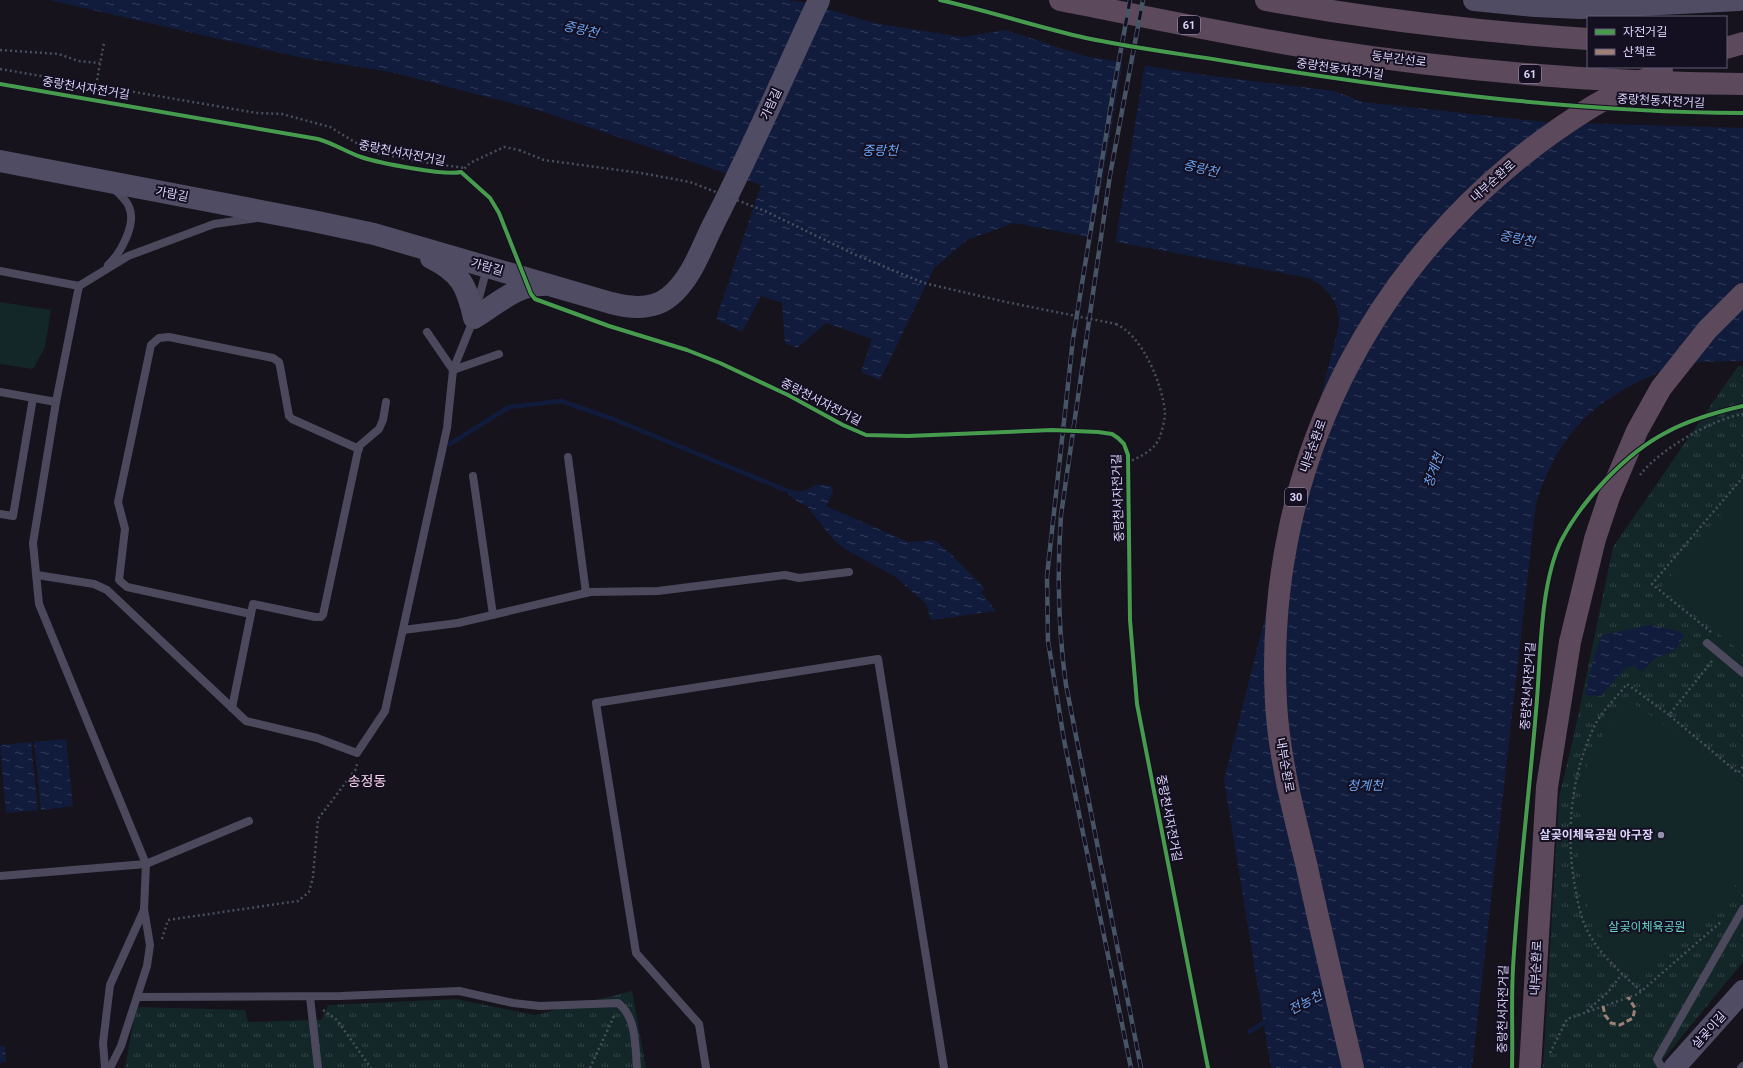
<svg xmlns="http://www.w3.org/2000/svg" width="1743" height="1068" viewBox="0 0 1743 1068" font-family="Roboto,'Noto Sans KR',sans-serif">
  <style>
    .grass { fill: url(#grass-tufts) }
    .garden { fill: #132628 }
    .water { fill: url(#water-ripples) }
    .pier { fill: #16131d }
    .lines { fill: none; stroke-linecap: round; stroke-linejoin: round }
    .stream { stroke: #111c3d; stroke-width: 4.5 }
    .path { stroke: #474f5d; stroke-width: 2.5; stroke-dasharray: 2 3; stroke-linecap: butt }
    .lane { stroke: #4c495d; stroke-width: 8 }
    .secondary { stroke: #504c63; stroke-width: 22 }
    .highway { stroke: #5c495b; stroke-width: 22 }
    .rail-casing { stroke: #465465; stroke-width: 4.5 }
    .rail { stroke: #140f21; stroke-width: 3; stroke-dasharray: 9; stroke-linecap: butt }
    .path-bridge { stroke: #474f5d; stroke-width: 2.5; stroke-dasharray: 2 3; stroke-linecap: butt }
    .highway-bridge { stroke: #5c495b; stroke-width: 22 }
    .quiet { stroke: #9e8076; stroke-width: 3; stroke-dasharray: 6 3; stroke-linecap: butt }
    .cycleway-casing { stroke: #140f21; stroke-width: 6 }
    .cycleway { stroke: #469c4c; stroke-width: 4 }
    .poi-dot { fill: #9790ad; stroke: #140f21; stroke-width: 1.5 }
    .labels { text-anchor: middle; stroke-width: 4; stroke-linejoin: round; paint-order: stroke }
    .shield { fill: #140f21; stroke: #a098ba; stroke-width: 1 }
    .shield-label { font-size: 11px; font-weight: bold; fill: #dcd3fb }
    .street-label { font-size: 12px; fill: #dcd3fb; stroke: #140f21 }
    .poi-label { font-size: 12px; font-weight: bold; fill: #dcd3fb; stroke: #140f21; text-anchor: end }
    .park-label { font-size: 12px; fill: #66d5c4; stroke: #140f21 }
    .water-label { font-size: 13px; font-style: italic; fill: #6aa5f2; stroke: #140f21 }
    .quarter-label { font-size: 14px; fill: #fbd5ea; stroke: #140f21 }
  </style>
  <defs>
    <pattern id="grass-tufts" width="24" height="20" patternUnits="userSpaceOnUse"><rect width="24" height="20" fill="#132628"/><path d="M3 7l-1-3M5 7V3M7 7l1-3M15 17l-1-3M17 17v-4M19 17l1-3" fill="none" stroke="#354548"/></pattern>
    <pattern id="water-ripples" width="26" height="14" patternUnits="userSpaceOnUse"><rect width="26" height="14" fill="#111c3d"/><path d="M2 4q2-2 4 0t4 0M15 11q2-2 4 0t4 0" fill="none" stroke="#333c5a"/></pattern>
  </defs>
  <rect width="100%" height="100%" fill="#16131d"/>
  <g class="grass">
    <path d="M1738 366H1743V962L1656 1068H1543L1559 797 1574 735 1613 547Z"/>
    <path d="M632 991 646 1068H125L136 1007 245 1010 248 1022 321 1020 328 1005 456 999 535 1015Z"/>
  </g>
  <g class="garden">
    <path d="M0 302 51 310 45 347 33 369 0 364Z"/>
    <path d="M1743 486V653L1661 588Z"/>
    <path d="M1628 699 1743 784V878L1638 982C1605 953 1585 912 1579 869 1577 854 1580 838 1580 823 1580 807 1580 788 1585 772 1595 745 1611 722 1628 699Z"/>
  </g>
  <g class="water">
    <path d="M49 0H788L807 3 874 23 962 37 1006 30 1084 56 1198 74 1334 91 1363 102 1544 122 1743 128V361C1724 362 1701 360 1682 365 1666 368 1651 376 1636 383 1582 410 1555 445 1536 503L1472 1068H1271L1224 780 1339 325C1340 303 1328 288 1309 278L1014 223 967 240 934 268 880 380 861 372 872 339 826 323 797 348 785 343 782 303 761 296 742 332 716 319 761 185 538 110 391 72 299 57Z"/>
    <path d="M817 484 832 486 833 492 826 506 908 542 934 540 950 553 985 589 981 592 996 611 931 620 926 604 894 576 843 548 831 537 807 506 798 502 788 494 791 489C802 494 807 490 817 484Z"/>
    <path d="M1650 625 1678 631 1684 635C1674 655 1674 650 1656 658 1651 661 1646 667 1642 672L1634 666 1625 668 1601 696 1585 695 1594 656 1602 635Z"/>
    <path d="M66 739 73 806 41 810 34 742Z"/>
    <path d="M31 742 38 810 6 813 0 745Z"/>
    <path d="M0 1046H5L6 1062 0 1063Z"/>
  </g>
  <path class="pier" d="M1123 60 1145 64 1115 244 1092 239Z"/>
  <g class="lines">
    <g class="stream">
      <path d="M450 444 509 407 561 401 613 419 795 494"/>
      <path d="M1249 1032 1268 1020"/>
    </g>
    <g class="path">
      <path d="M0 50 59 54 78 61 100 63"/>
      <path d="M0 69 257 113 282 114 330 127 371 152 421 162 465 168"/>
      <path d="M96 85 104 43"/>
      <path d="M461 172 470 163 504 147 519 150"/>
      <path d="M1116 324C1143 336 1162 384 1165 412 1165 420 1162 431 1159 439 1153 451 1140 457 1128 462"/>
      <path d="M1640 475C1659 450 1712 419 1743 414"/>
      <path d="M1711 632 1652 584 1743 477"/>
      <path d="M1712 661 1669 715 1738 773 1743 766"/>
      <path d="M162 939 168 920 298 901 309 892 313 877 318 819 356 769 357 764"/>
      <path d="M1641 991C1621 973 1599 954 1587 930 1581 918 1578 904 1576 892 1565 837 1570 776 1595 725 1602 711 1617 697 1627 684L1669 715"/>
      <path d="M323 1010 337 1020 371 1068"/>
      <path d="M1587 1011 1608 992 1622 974"/>
      <path d="M1550 1053 1567 1019 1638 994 1722 921"/>
      <path d="M590 1068 614 1016"/>
    </g>
    <g class="lane">
      <path d="M108 265C120 254 137 224 129 207 127 200 118 193 113 188"/>
      <path d="M0 271 79 286"/>
      <path d="M477 305 487 268"/>
      <path d="M427 332 453 370 499 354"/>
      <path d="M0 392 56 402 79 286 128 256 214 224 257 218"/>
      <path d="M56 402 33 543 39 604 146 864 144 909 150 945 147 966 121 1046 110 1068"/>
      <path d="M568 457 586 593"/>
      <path d="M473 476 493 615"/>
      <path d="M0 514 13 516 33 398"/>
      <path d="M37 575 94 584 107 590 246 721 317 738 357 753 385 711 447 428 453 370 474 318"/>
      <path d="M251 614 127 587 119 580 125 529 118 502 151 345 159 338 169 337 273 358 279 362 280 366 289 416 292 419 359 449"/>
      <path d="M403 630 458 623 590 592 658 591 785 575 799 578 849 572"/>
      <path d="M1707 643 1743 673"/>
      <path d="M232 708 253 604 315 617H321L323 615 359 446 379 429 383 420 386 402"/>
      <path d="M0 876 146 864 249 821"/>
      <path d="M137 997 341 996 459 991 513 1003 540 1006 618 1003C637 1018 635 1046 637 1068"/>
      <path d="M310 997 318 1068"/>
      <path d="M105 1068 103 1043 110 985 144 910"/>
      <path d="M706 1068 699 1024 636 953 596 703 878 659 944 1068"/>
      <path d="M1662 1068 1657 1059 1743 909"/>
      <path d="M1741 1068 1743 1066"/>
    </g>
    <g class="secondary">
      <path d="M1474 0 1535 6 1580 8 1739 0"/>
      <path d="M0 161 313 221 374 234 611 303C630 308 653 310 669 297 691 280 701 249 713 225 751 151 784 75 819 0"/>
      <path d="M431 258C461 273 467 286 474 318 496 305 517 284 544 285"/>
      <path d="M1674 1068 1743 991"/>
    </g>
    <g class="highway">
      <path d="M1060 0C1146 17 1232 35 1318 49 1459 71 1601 83 1743 84"/>
      <path d="M1266 0C1372 19 1480 32 1588 39"/>
      <path d="M1530 1068 1547 787 1570 642 1595 539 1609 497 1637 431 1661 388 1707 330 1743 294"/>
    </g>
    <defs>
      <g id="rail">
        <path d="M1130 0 1113 93 1073 339 1047 576 1048 641 1064 740 1131 1068"/>
        <path d="M1141 1068 1066 685C1058 628 1057 572 1061 515L1110 175 1143 0"/>
      </g>
    </defs>
    <use href="#rail" class="rail-casing"/>
    <use href="#rail" class="rail"/>
    <path class="path-bridge" d="M519 150 544 160 641 173 690 182 765 211 856 255 924 283 1006 302 1116 324"/>
    <g class="highway-bridge">
      <path d="M1726 48 1743 43"/>
      <path d="M1353 1068C1337 1000 1321 932 1306 863 1293 810 1279 757 1276 703 1263 458 1382 237 1590 108 1613 94 1638 83 1662 71"/>
    </g>
    <path class="quiet" d="M1603 1006 1605 1015 1611 1023 1620 1025 1633 1018 1635 1008 1628 997"/>
    <defs>
      <g id="cycleway">
        <path d="M940 0C989 11 1037 27 1086 38 1138 49 1191 55 1243 64 1409 91 1575 112 1743 113"/>
        <path d="M0 84 318 139C333 143 346 152 361 157 379 163 445 176 461 172L490 198 499 213 531 294 535 299 609 326 687 350 720 363 788 395 843 425 866 435 908 436 1052 430 1098 432 1112 434 1118 438 1124 444 1128 455 1130 620 1137 704 1208 1068"/>
        <path d="M1512 1068C1513 1035 1511 1001 1513 968 1518 882 1529 797 1536 711 1541 660 1539 587 1561 541 1582 500 1626 453 1667 432 1691 419 1717 412 1743 406"/>
      </g>
    </defs>
    <use href="#cycleway" class="cycleway-casing"/>
    <use href="#cycleway" class="cycleway"/>
  </g>
  <circle class="poi-dot" cx="1661" cy="835" r="4"/>
  <g class="labels">
    <g class="shield">
      <rect x="1178" y="16" width="22" height="18" rx="3"/>
      <rect x="1519" y="65" width="22" height="18" rx="3"/>
      <rect x="1285" y="488" width="22" height="18" rx="3"/>
    </g>
    <g class="shield-label">
      <text x="1189" y="29">61</text>
      <text x="1530" y="78">61</text>
      <text x="1296" y="501">30</text>
    </g>
    <g class="street-label">
      <text transform="translate(1399 59) rotate(7)" y="4">동부간선로</text>
      <text transform="translate(1340 69) rotate(8)" y="4">중랑천동자전거길</text>
      <text transform="translate(86 88) rotate(9)" y="4">중랑천서자전거길</text>
      <text transform="translate(1661 101) rotate(3)" y="4">중랑천동자전거길</text>
      <text transform="translate(771 104) rotate(-65)" y="4">가람길</text>
      <text transform="translate(402 153) rotate(11)" y="4">중랑천서자전거길</text>
      <text transform="translate(1493 181) rotate(-42)" y="4">내부순환로</text>
      <text transform="translate(172 194) rotate(11)" y="4">가람길</text>
      <text transform="translate(487 267) rotate(16)" y="4">가람길</text>
      <text transform="translate(821 402) rotate(27)" y="4">중랑천서자전거길</text>
      <text transform="translate(1313 446) rotate(-70)" y="4">내부순환로</text>
      <text transform="translate(1118 498) rotate(-92)" y="4">중랑천서자전거길</text>
      <text transform="translate(1528 686) rotate(-86)" y="4">중랑천서자전거길</text>
      <text transform="translate(1285 765) rotate(80)" y="4">내부순환로</text>
      <text transform="translate(1169 818) rotate(79)" y="4">중랑천서자전거길</text>
      <text transform="translate(1536 968) rotate(-87)" y="4">내부순환로</text>
      <text transform="translate(1503 1009) rotate(-89)" y="4">중랑천서자전거길</text>
      <text transform="translate(1709 1030) rotate(-48)" y="4">살곶이길</text>
    </g>
    <g class="poi-label">
      <text x="1653" y="839">살곶이체육공원 야구장</text>
    </g>
    <g class="park-label">
      <text x="1647" y="931">살곶이체육공원</text>
    </g>
    <g class="water-label">
      <text transform="translate(581 29) rotate(13)" y="5">중랑천</text>
      <text x="880" y="155">중랑천</text>
      <text transform="translate(1201 168) rotate(13)" y="5">중랑천</text>
      <text transform="translate(1517 238) rotate(11)" y="5">중랑천</text>
      <text transform="translate(1433 470) rotate(-71)" y="5">청계천</text>
      <text x="1365" y="790">청계천</text>
      <text transform="translate(1305 1002) rotate(-28)" y="5">전농천</text>
    </g>
    <g class="quarter-label">
      <text x="367" y="786">송정동</text>
    </g>
  </g>
  <rect x="1587" y="16" width="140" height="52" fill="#140f21" stroke="#645d78"/>
  <rect x="1595" y="29" width="20" height="6" fill="#469c4c" stroke="#645d78"/>
  <text x="1623" y="36" font-size="12" fill="#dcd3fb">자전거길</text>
  <rect x="1595" y="49" width="20" height="6" fill="#9e8076" stroke="#645d78"/>
  <text x="1623" y="56" font-size="12" fill="#dcd3fb">산책로</text>
</svg>
